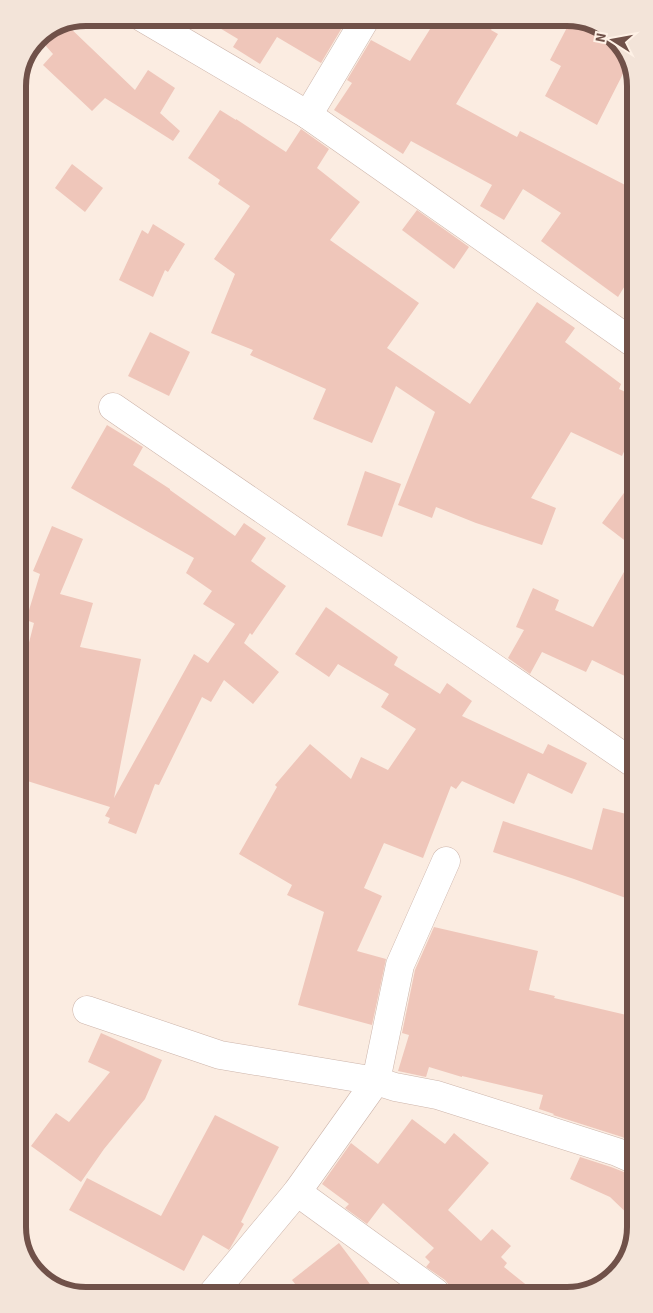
<svg xmlns="http://www.w3.org/2000/svg" width="653" height="1313" viewBox="0 0 653 1313" font-family="'Source Sans 3',sans-serif">
  <style>
    .building { fill: #efc6ba }
    .lines { fill: none; stroke-linecap: round; stroke-linejoin: round }
    .street-casing { stroke: #cdb5ab; stroke-width: 29 }
    .street { stroke: #fff; stroke-width: 28 }
    .rim { fill: none; stroke: #705149; stroke-width: 6 }
  </style>
  <rect width="100%" height="100%" fill="#fbece1"/>
  <g class="building">
    <path d="M203 18H326L343 26 321 63 277 37 260 64 233 47 238 39Z"/>
    <path d="M437 18H498L491 30 498 34 456 104 517 137 520 131 631 188V276L618 297 541 241 561 213 523 189 504 220 480 206 492 185 411 141 403 154 334 110 352 83 347 80 371 40 410 61Z"/>
    <path d="M572 18 608 32 630 60 597 125 545 96 561 66 550 60Z"/>
    <path d="M67 25 135 90 148 70 175 88 160 113 180 131 173 141 105 98 92 111 43 65 53 54 38 37Z"/>
    <path d="M220 110 236 120V119L286 152 301 129 329 149 317 168 360 202 330 240 419 303 387 348 470 404 537 302 575 328 565 342 621 384 619 389 632 395V434L622 456 571 432 531 498 556 508 542 545 476 523 436 507 432 518 398 505 435 412 396 386 372 443 313 419 326 389 250 355 253 350 211 333 235 274 214 259 250 206 218 184 220 180 188 158Z"/>
    <path d="M72 164 103 188 85 212 55 188Z"/>
    <path d="M417 210 469 247 454 269 402 230Z"/>
    <path d="M153 224 185 244 168 272 165 270 153 297 119 280 142 230 148 234Z"/>
    <path d="M150 332 190 352 169 396 128 376Z"/>
    <path d="M107 425 143 447 133 465 170 489V490L235 536 244 523 266 538 251 561 286 586 252 635 250 633 244 643 279 672 253 704 224 680 211 702 202 697 159 785 155 784 136 834 108 823 110 818 105 816 110 807 21 779 20 678 34 623 26 620 40 574 33 571 52 526 83 539 60 594 93 603 80 647 141 659 114 798 194 654 208 663 235 624 203 604 212 591 186 573 194 558 71 488Z"/>
    <path d="M365 471 401 484 382 537 347 525Z"/>
    <path d="M632 482V546L602 523Z"/>
    <path d="M633 556V680L592 660 586 672 542 652 530 674 508 658 524 630 516 627 533 588 559 600 555 610 593 627Z"/>
    <path d="M326 607 398 657 394 665 440 694 447 683 472 701 462 716 543 754 548 744 587 763 572 794 528 773 514 804 462 781 456 789 451 786 423 858 384 843 364 888 382 896 357 951 386 959 372 1025 298 1005 324 912 287 895 292 885 239 854 277 787 275 785 310 744 351 779 361 757 388 770 416 729 381 707 389 694 338 664 329 677 295 654Z"/>
    <path d="M603 808 634 816V901L574 879 493 852 503 821 592 850Z"/>
    <path d="M434 927 538 951 529 990 555 996 554 998 635 1017V1060L627 1094 635 1097V1143L622 1137 553 1115 554 1114 539 1109 543 1095 462 1076V1077L429 1067 426 1077 398 1071 409 1035 402 1033 415 970Z"/>
    <path d="M101 1033 162 1060 145 1099 104 1149 81 1182 31 1146 56 1113 69 1122 110 1072 88 1062Z"/>
    <path d="M215 1115 279 1147 241 1222 244 1224 229 1250 203 1235 184 1271 69 1210 87 1178 161 1216Z"/>
    <path d="M412 1119 445 1144 454 1133 489 1163 448 1210 481 1241 492 1229 511 1246 501 1257 507 1263 504 1267 534 1291 450 1292 449 1285 445 1280 426 1267 430 1262 425 1257 434 1248 383 1203 367 1224 345 1208 349 1204 322 1184 351 1143 378 1164Z"/>
    <path d="M580 1157 611 1167 629 1174 635 1175V1221L610 1197 570 1179Z"/>
    <path d="M339 1243 376 1292 302 1293 292 1280Z"/>
  </g>
  <g class="lines">
    <defs>
      <g id="street">
        <path d="M143 18 308 115 632 342"/>
        <path d="M308 115 366 18"/>
        <path d="M113 407 633 763"/>
        <path d="M87 1010 220 1055 376 1081 395 1087 437 1095 617 1152 635 1160"/>
        <path d="M297 1192 435 1292"/>
        <path d="M212 1294 297 1192 376 1081 400 965 446 861"/>
      </g>
    </defs>
    <use href="#street" class="street-casing"/>
    <use href="#street" class="street"/>
  </g>
  <path d="M0 0H653V1313H0ZM86 26H567A60 60 0 0 1 627 86V1227A60 60 0 0 1 567 1287H86A60 60 0 0 1 26 1227V86A60 60 0 0 1 86 26Z" fill="#f3e4d9" fill-rule="evenodd"/>
  <path class="rim" d="M86 26H567A60 60 0 0 1 627 86V1227A60 60 0 0 1 567 1287H86A60 60 0 0 1 26 1227V86A60 60 0 0 1 86 26Z"/>
  <g transform="translate(613 40) rotate(281)" stroke="#fef1e6" stroke-width="4" paint-order="stroke">
  <path d="M0-4L9 19L0 12L-9 19Z" fill="#705149"/>
  <text y="-8" font-size="14" font-weight="bold" text-anchor="middle" fill="#705149">N</text>
  </g>
</svg>
